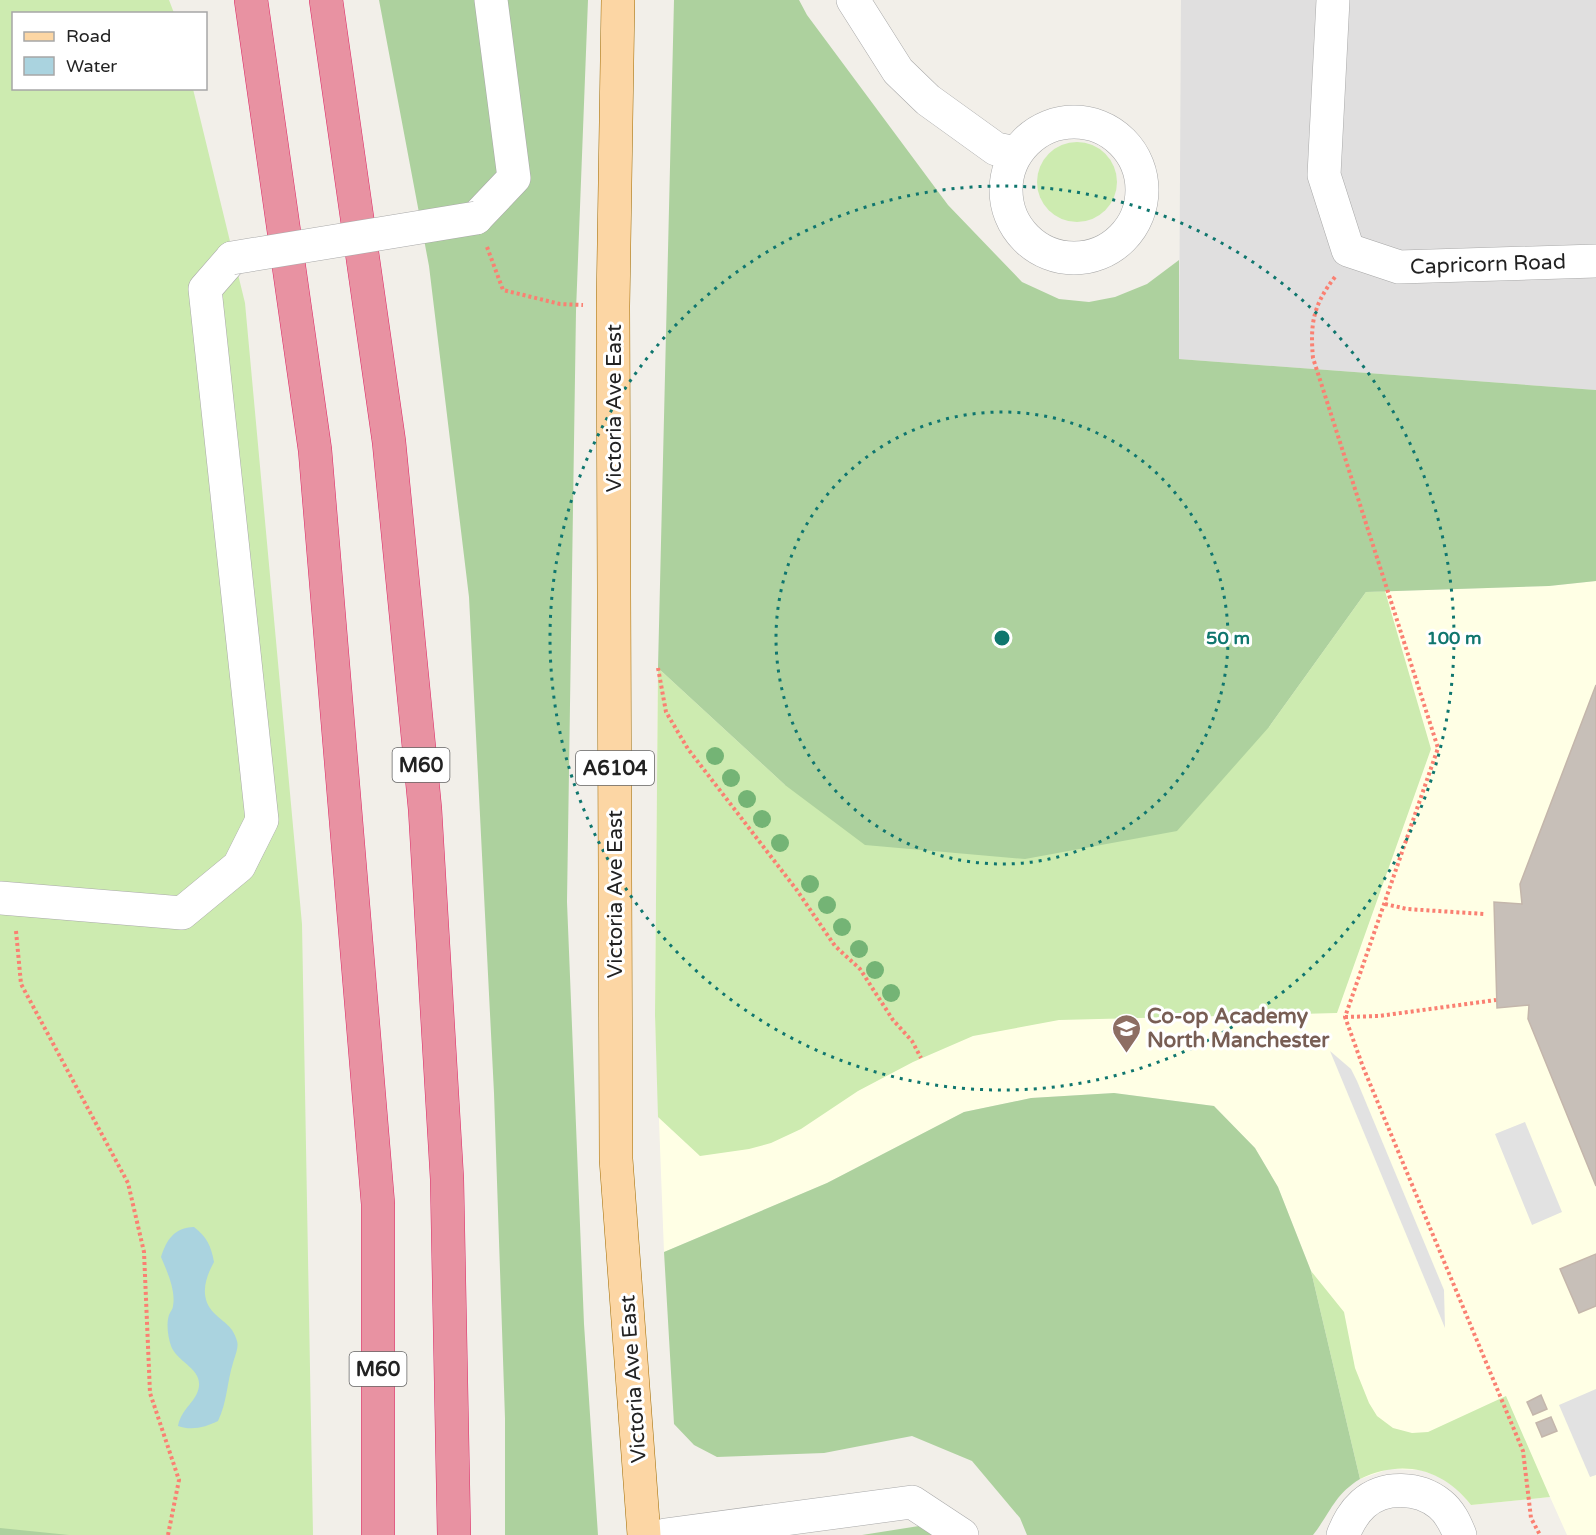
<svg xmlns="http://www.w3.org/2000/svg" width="1596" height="1535" viewBox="0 0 1596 1535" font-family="'Varela Round',sans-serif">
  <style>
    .residential { fill: #e0dfdf }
    .education { fill: #ffffe5 }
    .grass { fill: #cdebb0 }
    .forest { fill: #add19e }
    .parking { fill: #e2e2e2 }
    .water { fill: #aad3df }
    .building { fill: #c7bfb8; stroke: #c4b6ab; stroke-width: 1.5 }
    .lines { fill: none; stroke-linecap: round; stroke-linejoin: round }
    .minor-casing { stroke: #a9a9a9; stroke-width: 34 }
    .major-casing { stroke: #a06b00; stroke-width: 34 }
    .highway-casing { stroke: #dc2a67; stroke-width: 34 }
    .path { stroke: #fa8072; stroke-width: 4; stroke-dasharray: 3 3; stroke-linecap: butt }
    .minor { stroke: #fff; stroke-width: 33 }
    .major { stroke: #fcd6a4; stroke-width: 33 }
    .highway { stroke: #e892a2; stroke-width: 33 }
    .minor-bridge-casing { stroke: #a9a9a9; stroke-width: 34; stroke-linecap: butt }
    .minor-bridge { stroke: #fff; stroke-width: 33 }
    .tree { fill: #74b475 }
    .ring { fill: none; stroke: #0f766e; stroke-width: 3; stroke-dasharray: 3 6 }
    .labels { text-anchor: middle; stroke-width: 6; stroke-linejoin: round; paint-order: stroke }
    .shield { fill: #fff; stroke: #646464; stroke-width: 1.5 }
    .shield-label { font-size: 20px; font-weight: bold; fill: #222 }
    .street-label { font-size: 21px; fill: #222; stroke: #fff }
    .education-label { font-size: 21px; font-weight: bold; fill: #785e54; stroke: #fff; text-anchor: start }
    .centre { fill: #0f766e; stroke: #fff; stroke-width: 3 }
    .ring-label { font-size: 18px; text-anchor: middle; font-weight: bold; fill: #0f766e; stroke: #fff; stroke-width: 6; stroke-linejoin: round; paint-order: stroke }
  </style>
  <rect width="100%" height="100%" fill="#f2efe9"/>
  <path class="residential" d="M1181 0H1596V390L1179 359Z"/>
  <path class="education" d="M1596 581V1535H1567L1550 1497 1471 1505 1456 1488 1442 1478 1421 1470 1389 1469 1360 1479 1311 1271 1278 1187 1255 1148 1214 1106 1114 1093 1031 1098 964 1112 827 1183 664 1252 655 1015 658 668 1366 592 1549 586Z"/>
  <g class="grass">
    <path d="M0 0H169L174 13 14 14V88L193 89 245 303 302 924 313 1535H0Z"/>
    <circle cx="1077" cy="182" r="40"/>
    <path d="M1385 591 1431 749 1337 1013 1059 1020 973 1036 913 1062 858 1091 801 1129 771 1143 749 1149 700 1156 658 1117 655 1015 658 668 785 785 1269 727 1366 592Z"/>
    <path d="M1311 1271 1344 1312 1355 1368 1369 1403 1377 1416 1393 1428 1412 1433 1428 1432 1506 1396 1550 1497 1471 1505C1442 1468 1402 1459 1360 1479Z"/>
  </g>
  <g class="forest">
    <path d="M379 0H588L576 311 567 902 584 1324 598 1535H505V1418L494 1093 469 597 429 266Z"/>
    <path d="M674 0H799L807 15 948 205 1022 282 1059 299 1089 302 1115 297 1147 284 1179 260V359L1596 390V581L1549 586 1366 592 1269 727 1177 831 1025 859 865 845 785 785 658 668Z"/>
    <path d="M1114 1093 1214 1106 1255 1148 1278 1187 1311 1271 1360 1479C1334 1495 1331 1512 1313 1535H1027L1020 1518 972 1461 912 1436 824 1453 717 1457 694 1445 674 1424 664 1252 827 1183 964 1112 1031 1098Z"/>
    <path d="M919 1526 937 1535H862Z"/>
    <path d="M0 1528 69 1535H0Z"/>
  </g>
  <g class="parking">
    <path d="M1330 1051 1351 1069 1357 1081 1444 1290 1445 1328Z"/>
    <path d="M1525 1122 1562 1212 1532 1225 1495 1134Z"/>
    <path d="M1596 1389V1475L1590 1477 1559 1405Z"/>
  </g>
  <path class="water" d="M194 1227C207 1237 211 1246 214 1262 205 1278 199 1298 214 1313 224 1323 233 1326 237 1341 239 1347 235 1356 233 1363 227 1382 227 1403 218 1421 206 1427 192 1431 178 1426 182 1407 197 1402 199 1386 201 1368 177 1362 171 1346 168 1337 166 1324 169 1315 170 1312 173 1309 173 1306 176 1291 167 1271 161 1257 167 1239 174 1228 194 1227Z"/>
  <g class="building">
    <path d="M1596 685V1186L1528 1019 1529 1005 1497 1008 1494 902 1522 904 1520 884Z"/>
    <path d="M1596 1254V1306L1579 1313 1560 1269Z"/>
    <path d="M1541 1395 1547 1409 1533 1415 1527 1402Z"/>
    <path d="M1551 1417 1557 1431 1542 1437 1536 1423Z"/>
  </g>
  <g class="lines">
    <defs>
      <g id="minor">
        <path d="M853 0 898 71 928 100 996 149 1016 153"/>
        <path d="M1333 0 1324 175 1348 250 1399 267 1596 261"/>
        <circle cx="1074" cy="190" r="68"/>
        <path d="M476 218 514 178 491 0"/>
        <path d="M0 898 182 913 239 866 262 820 205 289 232 258"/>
        <path d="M665 1535 912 1502 962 1535"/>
        <path d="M1343 1535C1348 1523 1353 1513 1363 1504 1384 1485 1419 1487 1440 1504 1450 1512 1455 1523 1460 1535"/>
      </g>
      <path id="major" d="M618 0 613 306 616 1159 644 1535"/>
      <g id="highway">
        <path d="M251 0 315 450 378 1204V1535"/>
        <path d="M326 0 389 442 425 809 447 1179 454 1535"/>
      </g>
    </defs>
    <use href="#minor" class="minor-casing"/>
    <use href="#major" class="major-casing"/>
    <use href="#highway" class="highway-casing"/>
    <g class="path">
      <path d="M487 247 503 290 560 304 583 305"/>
      <path d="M1335 277C1313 305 1310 324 1313 358L1438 748 1345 1017 1363 1067 1523 1451 1531 1518 1540 1535"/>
      <path d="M658 668 666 712 688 749 796 889 835 946 860 969 893 1020 912 1041 921 1058"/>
      <path d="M1385 904 1407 909 1484 914"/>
      <path d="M16 931 21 984 128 1183 144 1252 150 1393 179 1480 168 1535"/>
      <path d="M1345 1017 1379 1016 1496 1000"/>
    </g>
    <use href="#minor" class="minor"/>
    <use href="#major" class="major"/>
    <use href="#highway" class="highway"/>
    <defs>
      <path id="minor-bridge" d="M232 258 476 218"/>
    </defs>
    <use href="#minor-bridge" class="minor-bridge-casing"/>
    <use href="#minor-bridge" class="minor-bridge"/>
  </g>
  <g class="tree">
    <circle cx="715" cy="756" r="9"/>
    <circle cx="731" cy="778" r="9"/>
    <circle cx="747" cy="799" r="9"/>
    <circle cx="762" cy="819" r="9"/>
    <circle cx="780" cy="843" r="9"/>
    <circle cx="810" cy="884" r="9"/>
    <circle cx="827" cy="905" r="9"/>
    <circle cx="842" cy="927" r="9"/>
    <circle cx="859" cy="949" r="9"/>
    <circle cx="875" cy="970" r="9"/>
    <circle cx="891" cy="993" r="9"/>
  </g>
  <g class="ring">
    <circle cx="1002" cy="638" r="226"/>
    <circle cx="1002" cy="638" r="452"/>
  </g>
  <defs>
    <symbol id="school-pin" viewBox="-11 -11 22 30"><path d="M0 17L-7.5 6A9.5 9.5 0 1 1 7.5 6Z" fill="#8d6e63" stroke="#fff"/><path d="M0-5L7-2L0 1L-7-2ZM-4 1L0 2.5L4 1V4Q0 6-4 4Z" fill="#fff"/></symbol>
  </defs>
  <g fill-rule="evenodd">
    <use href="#school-pin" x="1110" y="1012" width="33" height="45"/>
  </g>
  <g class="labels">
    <g class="shield">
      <rect x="392.5" y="748" width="57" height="34" rx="4.5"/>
      <rect x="576" y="751" width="78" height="34" rx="4.5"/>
      <rect x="349.5" y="1352" width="57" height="34" rx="4.5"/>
    </g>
    <g class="shield-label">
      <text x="421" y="772">M60</text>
      <text x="615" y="775">A6104</text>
      <text x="378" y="1376">M60</text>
    </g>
    <g class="street-label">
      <text transform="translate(1488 264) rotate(-2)" y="7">Capricorn Road</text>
      <text transform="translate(614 408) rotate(-90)" y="7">Victoria Ave East</text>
      <text transform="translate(615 894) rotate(-90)" y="7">Victoria Ave East</text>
      <text transform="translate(633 1379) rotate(-94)" y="7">Victoria Ave East</text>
    </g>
    <g class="education-label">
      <text x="1147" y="1023">Co-op Academy<tspan x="1147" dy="24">North Manchester</tspan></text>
    </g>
  </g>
  <circle cx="1002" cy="638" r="9" class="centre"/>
  <g class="ring-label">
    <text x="1228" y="644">50 m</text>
    <text x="1454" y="644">100 m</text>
  </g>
  <rect x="12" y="12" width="195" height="78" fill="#ffffff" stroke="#a7a7a7" stroke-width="1.5"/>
  <rect x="24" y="32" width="30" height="9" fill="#fcd6a4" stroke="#a7a7a7" stroke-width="1.5"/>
  <text x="66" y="42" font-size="18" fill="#222222">Road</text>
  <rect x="24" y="57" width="30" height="18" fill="#aad3df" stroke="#a7a7a7" stroke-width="1.5"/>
  <text x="66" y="72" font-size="18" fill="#222222">Water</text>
</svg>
